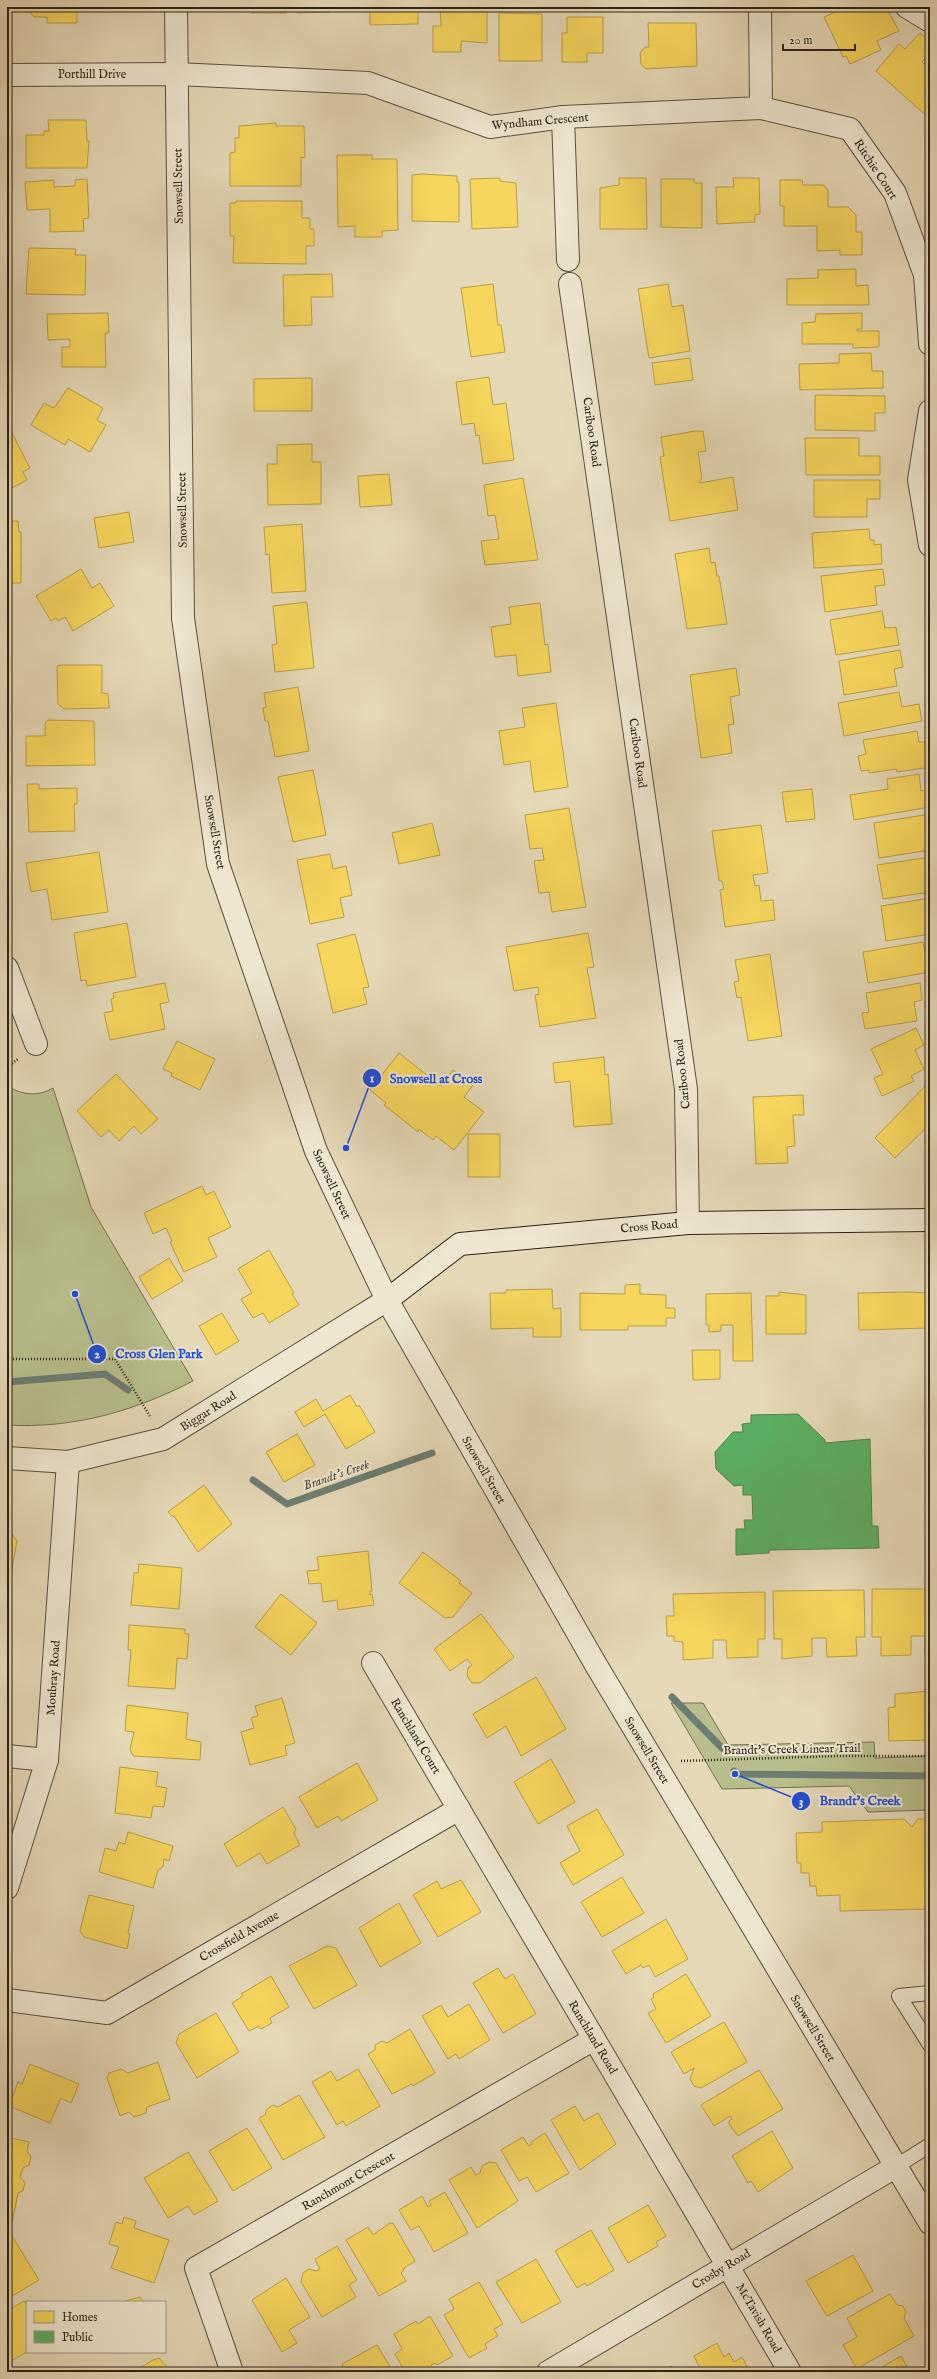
<svg xmlns="http://www.w3.org/2000/svg" width="937" height="2379" viewBox="0 0 937 2379" font-family="'IM FELL English',serif">
  <style>
    .green { fill: #b8be8b; stroke: #727051 }
    .homes { fill: #f6d55c; stroke: #b99f47 }
    .public { fill: #5aae61; stroke: #4c844b }
    .lines { fill: none; stroke-linecap: round; stroke-linejoin: round }
    .stream { stroke: #6c7d73; stroke-width: 7 }
    .lane-casing { stroke: #5a503f; stroke-width: 16 }
    .street-casing { stroke: #5a503f; stroke-width: 24 }
    .secondary-casing { stroke: #2c2217; stroke-width: 24 }
    .path { stroke: #2c2217; stroke-width: 2.5; stroke-dasharray: 1 2; stroke-linecap: butt }
    .lane { stroke: #eee6d0; stroke-width: 14 }
    .street { stroke: #eee6d0; stroke-width: 22 }
    .secondary { stroke: #eee6d0; stroke-width: 22 }
    .labels { text-anchor: middle; stroke-width: 4; stroke-linejoin: round; paint-order: stroke }
    .street-label { font-size: 12px; fill: #2c2217; stroke: #eee6d0 }
    .water-label { font-size: 13px; font-style: italic; fill: #4c4f45; stroke: #eee6d0 }
    .leader { fill: none; stroke: #1d4ed8; stroke-width: 1.5 }
    .callout-dot { fill: #1d4ed8; stroke: #eee6d0; stroke-width: 1.5 }
    .mark-label { font-size: 12px; text-anchor: middle; font-weight: bold; fill: #fff }
    .callout-label { font-size: 13px; text-anchor: middle; font-weight: bold; fill: #1d4ed8; stroke: #eee6d0; stroke-width: 4; stroke-linejoin: round; paint-order: stroke }
  </style>
  <rect width="100%" height="100%" fill="#e5d8b6"/>
  <filter id="stains"><feTurbulence type="fractalNoise" baseFrequency=".005" numOctaves="4"/><feColorMatrix values="0 0 0 0 .2 0 0 0 0 .09 0 0 0 0 .02 0 0 0 .5 -.17"/></filter>
  <radialGradient id="worn" r=".72"><stop offset=".6" stop-color="#630" stop-opacity="0"/><stop offset="1" stop-color="#630" stop-opacity=".3"/></radialGradient>
  <g class="green">
    <path d="M7 1086C22 1095 38 1097 53 1088L91 1207 193 1381C135 1411 73 1429 7 1425Z"/>
    <path d="M671 1703H703L728 1745 874 1742 875 1758 930 1756V1810L868 1812 849 1786 722 1789Z"/>
  </g>
  <g class="homes">
    <path d="M29 7H77V23H47V17H34L29 11Z"/>
    <rect x="252" y="7" width="34" height="6"/>
    <path d="M297 7H358V8L330 9V12L297 13Z"/>
    <path d="M370 7H418V24L370 25Z"/>
    <path d="M440 7H487V43L461 41V52H433V26H441Z"/>
    <path d="M846 7H861L862 9 867 7H886L899 31 877 41 881 50 850 64 846 56 843 57 824 17Z"/>
    <path d="M499 13 542 14V61H499Z"/>
    <path d="M567 17H603V53H587V62H562V33H567Z"/>
    <path d="M648 23H696L697 66 646 69 641 64 640 53 645 47H649Z"/>
    <path d="M920 33 930 42V53L922 62 924 64 930 58V115L928 117 876 71 899 44 905 49Z"/>
    <path d="M48 120H86L87 141H89L87 168H26V135H44V131H49Z"/>
    <path d="M276 123V126H304L305 158 301 157V186H230V153L235 152V138H239V126Z"/>
    <path d="M337 155H372V159H397L398 230 382 231V237H355V226L338 227Z"/>
    <path d="M423 174 457 176V182H459V222L412 221V175Z"/>
    <path d="M500 178V181L516 183 518 227 472 229 470 179Z"/>
    <path d="M619 178H646L647 229H600V188L619 185Z"/>
    <path d="M733 178H759L760 214 755 215V222L717 224 716 187H734Z"/>
    <path d="M87 179 89 218 83 219 84 231 50 232V209L27 210 25 182 54 180V187L75 186V180Z"/>
    <path d="M661 179H694V183H702V228L661 227Z"/>
    <path d="M780 180H802L803 185H823L828 190V207H848L856 215V232H862V255H840V250L817 251V226H784V206H780Z"/>
    <path d="M236 201H302V218H310V229H314V246H306V264L233 263 234 236H230V203H236Z"/>
    <path d="M29 248 76 249 75 255H86L85 295 26 294Z"/>
    <path d="M856 269V286L868 285 869 305H787V279L818 278V270Z"/>
    <path d="M332 274 333 297H311L312 325 284 326 283 275Z"/>
    <path d="M493 284 498 325H501L505 352 471 357 461 288Z"/>
    <path d="M668 284 672 307 683 305 690 351 649 358 638 289Z"/>
    <path d="M108 313 109 333H105L106 367H62V347H70V339L48 340 47 314Z"/>
    <path d="M862 313V329H857V331H879V347L853 348V344H802V323L815 322 816 314Z"/>
    <path d="M871 353 872 371H883V388L800 390 799 364 839 363V354Z"/>
    <path d="M690 358 693 380 655 385 652 363Z"/>
    <path d="M489 377 493 405 506 403 514 460 483 464 479 435 476 436 474 423 462 425 456 382Z"/>
    <path d="M312 378V411H254V379Z"/>
    <path d="M68 388 103 408 97 420 106 425 90 452 68 439 65 445 31 425 44 403 54 408Z"/>
    <path d="M815 395 885 396V413H875V431L815 430Z"/>
    <path d="M11 431 30 468 23 472 27 480 12 488 7 479V433Z"/>
    <path d="M695 431H703L706 451 698 452 702 479 700 480V483L733 477 738 510 670 521 660 457 664 456 661 437Z"/>
    <path d="M805 438H859V456H880V475H806Z"/>
    <path d="M312 444V462H321V504L268 505 267 464H277V445Z"/>
    <path d="M389 474 392 505 360 507 358 476Z"/>
    <path d="M523 478 538 560 485 565 481 541 499 539 495 515 488 516 484 485Z"/>
    <path d="M814 480H880V499H867V517H814Z"/>
    <path d="M129 512 134 542 99 548 94 518Z"/>
    <path d="M7 521H18L19 532H21V583H7Z"/>
    <path d="M302 524 306 591 272 593 269 554 266 555 264 527Z"/>
    <path d="M869 529 870 540H874V545L881 544 882 564 814 568 812 533Z"/>
    <path d="M709 548 711 563 715 562 717 576H719L727 624 687 629 675 554Z"/>
    <path d="M81 569 92 588 100 583 114 606 73 631 65 617 58 621 56 618 51 621 36 596Z"/>
    <path d="M883 569 885 585 875 586 877 605 825 612 821 576Z"/>
    <path d="M307 602 314 668 275 672 272 645 277 644 273 606Z"/>
    <path d="M540 603 545 645 548 644 551 672 518 676 516 655 495 657 491 627 511 624 509 607Z"/>
    <path d="M882 611 885 628 896 627 899 645 836 655 830 620Z"/>
    <path d="M900 650 903 667 894 669 897 686 844 695 839 661Z"/>
    <path d="M61 665H102V693L108 694 109 708 64 709 58 704 57 666Z"/>
    <path d="M736 668 740 695 730 697 734 724 728 725 732 753 701 758 690 675Z"/>
    <path d="M298 687 309 751 275 757 268 721H265L263 708 266 707 264 693Z"/>
    <path d="M899 692 902 707 919 704 922 721 844 736 838 703Z"/>
    <path d="M556 703 568 787 534 792 530 761 504 765 499 731 525 727 522 708Z"/>
    <path d="M48 720 94 721 95 765 26 766V736H45V723Z"/>
    <path d="M917 731 919 742H925L928 748 930 767 897 772 896 769 869 773V770L861 771 858 756 866 754 863 740Z"/>
    <path d="M313 770 326 835 293 842 278 777Z"/>
    <path d="M919 774 921 791 930 790V807L854 820 850 795 888 789 887 779Z"/>
    <path d="M27 784H39V789L77 788V804H74L75 831 29 832Z"/>
    <path d="M812 789 815 819 786 822 782 792Z"/>
    <path d="M569 808 586 907 552 912 549 892 539 893 534 861 544 860 542 848 530 849 525 815Z"/>
    <path d="M930 814V850L879 858 874 823Z"/>
    <path d="M432 823 440 855 399 864 392 833Z"/>
    <path d="M761 825 768 873 753 875 755 886 759 885 761 901 773 900 775 920 725 927 720 890 724 889 722 881H719L712 831Z"/>
    <path d="M99 852 108 912 52 920 47 889 31 892 26 863Z"/>
    <path d="M330 854 333 869 346 866 352 895 340 898 344 917 310 924 297 860Z"/>
    <path d="M930 857V892L883 899 877 865Z"/>
    <path d="M930 898V934L886 941 881 906Z"/>
    <path d="M127 923 136 977 87 986 86 980 81 981 74 933Z"/>
    <path d="M588 933 594 967 587 968 596 1018 540 1027 535 995 539 994 538 987 514 991 506 947Z"/>
    <path d="M355 934 369 987 363 988 367 1004 333 1013 317 944Z"/>
    <path d="M923 942 930 972 868 983 863 952Z"/>
    <path d="M770 954 782 1036 748 1041 741 997 737 998 734 982 739 981 735 960Z"/>
    <path d="M165 983 169 1002 160 1004 165 1029 110 1040 104 1013 113 1011 111 999 114 998 113 993Z"/>
    <path d="M920 983 922 1000 914 1002 917 1021 865 1029 862 1013 869 1012 866 993Z"/>
    <path d="M916 1028 924 1045 915 1050 924 1069 911 1076 914 1081 882 1096 874 1078 883 1074 871 1049Z"/>
    <path d="M177 1041 215 1059 200 1090 171 1076 172 1073 163 1069Z"/>
    <path d="M399 1053 441 1086 453 1070 473 1085 464 1097 484 1112 454 1150 436 1136 433 1140 419 1129 418 1132 384 1105 386 1103 370 1090Z"/>
    <path d="M604 1057 605 1075 608 1074 612 1124 574 1127 570 1081 555 1083 553 1063Z"/>
    <path d="M116 1074 158 1119 141 1134 134 1126 119 1141 109 1130 101 1137 77 1111Z"/>
    <path d="M930 1081V1124L895 1158 875 1138Z"/>
    <path d="M803 1095 804 1115H793L795 1146 787 1147 788 1163 756 1164 753 1097Z"/>
    <rect x="468" y="1134" width="32" height="43"/>
    <path d="M202 1186 206 1195 214 1191 231 1227 208 1238 217 1257 184 1272 170 1242 172 1241 166 1228 153 1234 144 1213Z"/>
    <path d="M269 1250 294 1293 292 1294 299 1305 269 1323 263 1313 253 1318 241 1299 252 1293 238 1269Z"/>
    <path d="M169 1258 183 1281 152 1299 139 1277Z"/>
    <path d="M640 1284V1294L666 1295V1308H675V1318H666V1326H628V1330H580V1293L625 1294V1285Z"/>
    <path d="M552 1289 553 1309 561 1308V1337H533V1328L491 1329 490 1293H506V1290Z"/>
    <path d="M779 1292 806 1295V1334H766V1296H779Z"/>
    <path d="M912 1292 926 1293 927 1328 859 1330 858 1293Z"/>
    <path d="M751 1293 753 1361H733V1325H721V1331L709 1332V1325H706V1294Z"/>
    <path d="M222 1313 239 1341 216 1355 199 1326Z"/>
    <path d="M692 1350H720V1379L693 1380Z"/>
    <path d="M350 1395 357 1407 359 1405 375 1432 346 1449 325 1414 304 1427 295 1412 316 1399 323 1411Z"/>
    <path d="M297 1434 315 1465 284 1482 266 1452Z"/>
    <path d="M204 1485 232 1524 198 1552 174 1516 173 1517 168 1512Z"/>
    <path d="M7 1533 12 1534 17 1541 7 1597Z"/>
    <path d="M368 1551 372 1591H370V1595L372 1594 374 1605 338 1610 337 1600 323 1602 321 1583 309 1584 307 1571 319 1570 317 1557Z"/>
    <path d="M423 1552 461 1581 459 1583 472 1593 453 1617 445 1618 399 1583Z"/>
    <path d="M139 1564 182 1568 179 1609 131 1605 134 1573H138Z"/>
    <path d="M872 1589H930V1654H925V1636H911V1655L881 1656V1637H872Z"/>
    <path d="M864 1590 865 1637H856L857 1656 827 1657 826 1638H812V1656L782 1659V1639H774L773 1591Z"/>
    <path d="M765 1592V1639H758V1657L727 1658 726 1640H713V1658L683 1660V1642L674 1641V1636H667L666 1616H674L673 1594Z"/>
    <path d="M281 1594 317 1623 291 1655 255 1627Z"/>
    <path d="M481 1614 514 1657 480 1683H472L467 1676 468 1668 472 1665 467 1659 450 1671 434 1649Z"/>
    <path d="M129 1625 185 1629V1634H189L187 1659 177 1658 175 1689 128 1686 131 1650H128Z"/>
    <path d="M7 1637H9L7 1675Z"/>
    <path d="M536 1677 566 1729 521 1756 506 1726 487 1738 473 1714Z"/>
    <path d="M930 1691V1740L889 1741 888 1708 895 1707V1694Z"/>
    <path d="M282 1698 295 1743 285 1746 287 1755 250 1765 241 1732 254 1728 251 1718 258 1716 255 1706Z"/>
    <path d="M127 1705 188 1713 186 1739 201 1742 200 1760 133 1756 130 1749 134 1732 125 1731Z"/>
    <path d="M551 1759 575 1802 538 1824 514 1782Z"/>
    <path d="M357 1763 378 1800 341 1821 338 1816 317 1828 299 1797Z"/>
    <path d="M120 1767 158 1772 156 1786 167 1788 164 1807 153 1806 151 1818 115 1813Z"/>
    <path d="M283 1807 296 1829 294 1833 300 1845 267 1864 260 1853 237 1867 224 1844Z"/>
    <path d="M597 1809 624 1855 573 1885 560 1863 580 1851 567 1826Z"/>
    <path d="M904 1819 912 1827 918 1819H930V1909L840 1911V1895L817 1896 816 1886H810L809 1873H801V1863H797L796 1833 822 1832V1822Z"/>
    <path d="M128 1832 173 1846 169 1861 164 1859 163 1867 158 1870 153 1888 99 1872 105 1848 116 1851 119 1842 125 1844Z"/>
    <path d="M622 1877 644 1913 602 1937 581 1902Z"/>
    <path d="M461 1880 481 1912 438 1937 413 1895 437 1881 441 1889Z"/>
    <path d="M89 1895 134 1906 128 1933 130 1934 127 1949 84 1937 80 1931Z"/>
    <path d="M399 1903 421 1943 380 1967 359 1928Z"/>
    <path d="M666 1919 688 1959 655 1977 649 1965 643 1968 641 1965 626 1974 612 1951Z"/>
    <path d="M327 1946 336 1948 357 1985 314 2009 289 1966Z"/>
    <path d="M498 1968 505 1979 513 1974 536 2014 503 2033 473 1983Z"/>
    <path d="M686 1974 711 2016 666 2043 648 2013 656 2009 651 1999 654 1997 653 1994Z"/>
    <path d="M271 1976 289 2007 270 2018 272 2023 261 2029 259 2026 249 2031 232 2003 243 1996 241 1994Z"/>
    <path d="M469 2004 490 2040 459 2059 456 2054 448 2059 422 2016 441 2005 448 2017Z"/>
    <path d="M216 2013 239 2052 197 2078 176 2043 179 2034Z"/>
    <path d="M724 2022 747 2062 701 2088 694 2086 690 2079 694 2068 684 2074 671 2052Z"/>
    <path d="M410 2029 435 2073 413 2086 412 2084 392 2094 368 2054 375 2050V2045L382 2041 387 2043Z"/>
    <path d="M158 2062 170 2099 147 2107 146 2113 134 2117 129 2112 120 2116 107 2078 109 2073 121 2069 128 2073Z"/>
    <path d="M30 2064 79 2084 71 2103 61 2098 50 2123 9 2106 18 2082 22 2084Z"/>
    <path d="M358 2069 380 2106 346 2126 343 2121 337 2125 312 2082 331 2071 337 2081Z"/>
    <path d="M759 2070 783 2109 738 2136 729 2124V2121L732 2119 730 2116 714 2126 701 2105Z"/>
    <path d="M299 2095 325 2137 283 2160 259 2118 265 2115 267 2109 273 2105 278 2107Z"/>
    <path d="M575 2106 584 2121 598 2113 616 2144 580 2170 551 2120Z"/>
    <path d="M247 2128 272 2168 233 2191 209 2151Z"/>
    <path d="M772 2131 793 2168 758 2192 751 2181 748 2183 732 2156Z"/>
    <path d="M545 2133 569 2173 536 2192 527 2177 519 2181 501 2150 523 2137 529 2146 532 2144 531 2142Z"/>
    <path d="M7 2137 29 2142 27 2152 31 2156 29 2165 23 2168 20 2177 25 2183 23 2191 18 2193 12 2223 7 2227Z"/>
    <path d="M188 2152 218 2201 194 2215 188 2206 168 2218 144 2178Z"/>
    <path d="M489 2162 496 2163 518 2201 477 2228 449 2180 471 2167 476 2175 480 2173 482 2166Z"/>
    <path d="M445 2192 468 2233 434 2252 419 2226 411 2230 399 2210 422 2196 428 2207 431 2205 429 2201Z"/>
    <path d="M648 2205 666 2236 656 2242 658 2246 628 2263 608 2228Z"/>
    <path d="M124 2217 136 2221 134 2228 169 2240 154 2283 111 2268 119 2247 109 2244 116 2222 122 2224Z"/>
    <path d="M390 2223H393L415 2261 403 2269 404 2270 401 2273 406 2281 379 2296 346 2240 368 2227 373 2235Z"/>
    <path d="M591 2230 614 2270 587 2286 585 2283 577 2288 555 2251Z"/>
    <path d="M12 2236 39 2280 7 2299V2239Z"/>
    <path d="M337 2246 357 2280 349 2285 356 2297 322 2317 301 2282 303 2273 309 2269 316 2271 320 2269 315 2259Z"/>
    <path d="M853 2255 873 2291 827 2316 806 2281Z"/>
    <path d="M536 2259 561 2302 522 2323 496 2282Z"/>
    <path d="M286 2278 310 2317 289 2330 297 2343 282 2352 252 2300Z"/>
    <path d="M479 2282 503 2324 494 2329 498 2336 485 2344 487 2348 469 2358 444 2315 454 2309 449 2299Z"/>
    <path d="M890 2294 897 2305 903 2306 906 2312 904 2318 914 2336 857 2369 843 2345 857 2337 847 2318Z"/>
    <path d="M140 2297 144 2302H122Z"/>
    <path d="M24 2301 27 2305V2352L7 2363V2311Z"/>
    <path d="M430 2316 453 2356 437 2365 435 2363 431 2365 435 2372H405L395 2354 402 2349 394 2334 416 2321 418 2324Z"/>
    <path d="M717 2343 724 2357 729 2353 734 2362 742 2357 750 2372H702L694 2356Z"/>
    <path d="M377 2345 393 2372H336L343 2366 342 2364Z"/>
    <path d="M901 2356 910 2372H873Z"/>
    <path d="M159 2358 171 2372H133L153 2360Z"/>
    <path d="M671 2366 674 2372H660Z"/>
  </g>
  <path class="public" d="M798 1414 825 1440V1443L870 1439 872 1526H878L879 1548 769 1550V1553L736 1555V1529H745L744 1520H753L752 1495H743V1485L734 1486 716 1469 715 1452 733 1432H743L742 1424 751 1423V1415Z"/>
  <g class="lines">
    <g class="stream">
      <path d="M7 1382 105 1374 128 1390"/>
      <path d="M253 1480 287 1504 432 1453"/>
      <path d="M672 1697 722 1748"/>
      <path d="M734 1771 735 1774 930 1776"/>
    </g>
    <defs>
      <g id="lane">
        <path d="M930 1993 899 1996 930 2045"/>
        <path d="M895 2167 930 2145"/>
      </g>
      <g id="street">
        <path d="M176 7 183 618 218 864 316 1151 387 1300 596 1665 930 2223"/>
        <path d="M907 7 930 21"/>
        <path d="M7 75 177 74 368 83 490 127 563 117 761 108 760 7"/>
        <path d="M761 108 850 129 895 193 925 275 930 344"/>
        <path d="M563 117 568 260"/>
        <path d="M570 284 686 1089 688 1223"/>
        <path d="M930 411 919 480 930 545"/>
        <path d="M7 968 36 1044"/>
        <path d="M7 1458 68 1462 163 1439 387 1300"/>
        <path d="M373 1663 790 2372"/>
        <path d="M7 1756 47 1760"/>
        <path d="M7 1888 47 1760 68 1462"/>
        <path d="M7 2000 107 2013 459 1809"/>
        <path d="M232 2372 196 2268 594 2039"/>
        <path d="M548 2372 895 2167"/>
      </g>
      <path id="secondary" d="M387 1300 460 1244 688 1223 930 1220"/>
    </defs>
    <use href="#lane" class="lane-casing"/>
    <use href="#street" class="street-casing"/>
    <use href="#secondary" class="secondary-casing"/>
    <g class="path">
      <path d="M7 1067 18 1059"/>
      <path d="M7 1359H115L151 1418"/>
      <path d="M681 1761 838 1756H930"/>
    </g>
    <use href="#lane" class="lane"/>
    <use href="#street" class="street"/>
    <use href="#secondary" class="secondary"/>
  </g>
  <g class="labels">
    <g class="street-label">
      <text x="92" y="78">Porthill Drive</text>
      <text transform="translate(540 121) rotate(-5)" y="4">Wyndham Crescent</text>
      <text transform="translate(876 169) rotate(57)" y="4">Ritchie Court</text>
      <text transform="translate(178 186) rotate(-91)" y="4">Snowsell Street</text>
      <text transform="translate(592 432) rotate(82)" y="4">Cariboo Road</text>
      <text transform="translate(182 510) rotate(-91)" y="4">Snowsell Street</text>
      <text transform="translate(638 753) rotate(82)" y="4">Cariboo Road</text>
      <text transform="translate(215 832) rotate(80)" y="4">Snowsell Street</text>
      <text transform="translate(682 1074) rotate(-96)" y="4">Cariboo Road</text>
      <text transform="translate(332 1184) rotate(65)" y="4">Snowsell Street</text>
      <text transform="translate(649 1226) rotate(-5)" y="4">Cross Road</text>
      <text transform="translate(208 1411) rotate(-32)" y="4">Biggar Road</text>
      <text transform="translate(484 1470) rotate(60)" y="4">Snowsell Street</text>
      <text transform="translate(53 1678) rotate(-86)" y="4">Moubray Road</text>
      <text transform="translate(416 1736) rotate(59)" y="4">Ranchland Court</text>
      <text transform="translate(792 1749) rotate(-1)" y="4">Brandt's Creek Linear Trail</text>
      <text transform="translate(647 1750) rotate(59)" y="4">Snowsell Street</text>
      <text transform="translate(239 1936) rotate(-30)" y="4">Crossfield Avenue</text>
      <text transform="translate(813 2028) rotate(59)" y="4">Snowsell Street</text>
      <text transform="translate(593 2037) rotate(59)" y="4">Ranchland Road</text>
      <text transform="translate(348 2181) rotate(-30)" y="4">Ranchmont Crescent</text>
      <text transform="translate(721 2269) rotate(-31)" y="4">Crosby Road</text>
      <text transform="translate(759 2318) rotate(60)" y="4">McTavish Road</text>
    </g>
    <g class="water-label">
      <text transform="translate(336 1474) rotate(-19)" y="5">Brandt's Creek</text>
    </g>
  </g>
  <path class="leader" d="M346 1148L372 1078M75 1294L97 1354M735 1774L801 1801"/>
  <g class="callout-dot">
    <circle cx="346" cy="1148" r="4"/>
    <circle cx="75" cy="1294" r="4"/>
    <circle cx="735" cy="1774" r="4"/>
    <circle cx="372" cy="1078" r="10"/>
    <circle cx="97" cy="1354" r="10"/>
    <circle cx="801" cy="1801" r="10"/>
  </g>
  <g class="mark-label">
    <text x="372" y="1082">1</text>
    <text x="97" y="1358">2</text>
    <text x="801" y="1805">3</text>
  </g>
  <g class="callout-label">
    <text x="436" y="1083">Snowsell at Cross</text>
    <text x="159" y="1358">Cross Glen Park</text>
    <text x="860" y="1805">Brandt's Creek</text>
  </g>
  <rect width="937" height="2379" fill="none" stroke="#e5d8b6" stroke-width="24"/>
  <rect x="8" y="8" width="921" height="2363" fill="none" stroke="#2c2217" stroke-width="2"/>
  <rect x="12" y="12" width="913" height="2355" fill="none" stroke="#2c2217"/>
  <rect x="26" y="2301" width="140" height="52" fill="#eee6d0" stroke="#a09886"/>
  <rect x="34" y="2311" width="20" height="12" fill="#f6d55c" stroke="#a09886"/>
  <text x="62" y="2321" font-size="12" fill="#2c2217">Homes</text>
  <rect x="34" y="2331" width="20" height="12" fill="#5aae61" stroke="#a09886"/>
  <text x="62" y="2341" font-size="12" fill="#2c2217">Public</text>
  <path d="M783 44v6h72v-6" fill="none" stroke="#2c2217" stroke-width="2"/>
  <text x="789" y="44" font-size="12" fill="#2c2217" stroke="#eee6d0" stroke-width="3" paint-order="stroke">20 m</text>
  <rect width="100%" height="100%" filter="url(#stains)"/>
  <rect width="100%" height="100%" fill="url(#worn)"/>
</svg>
